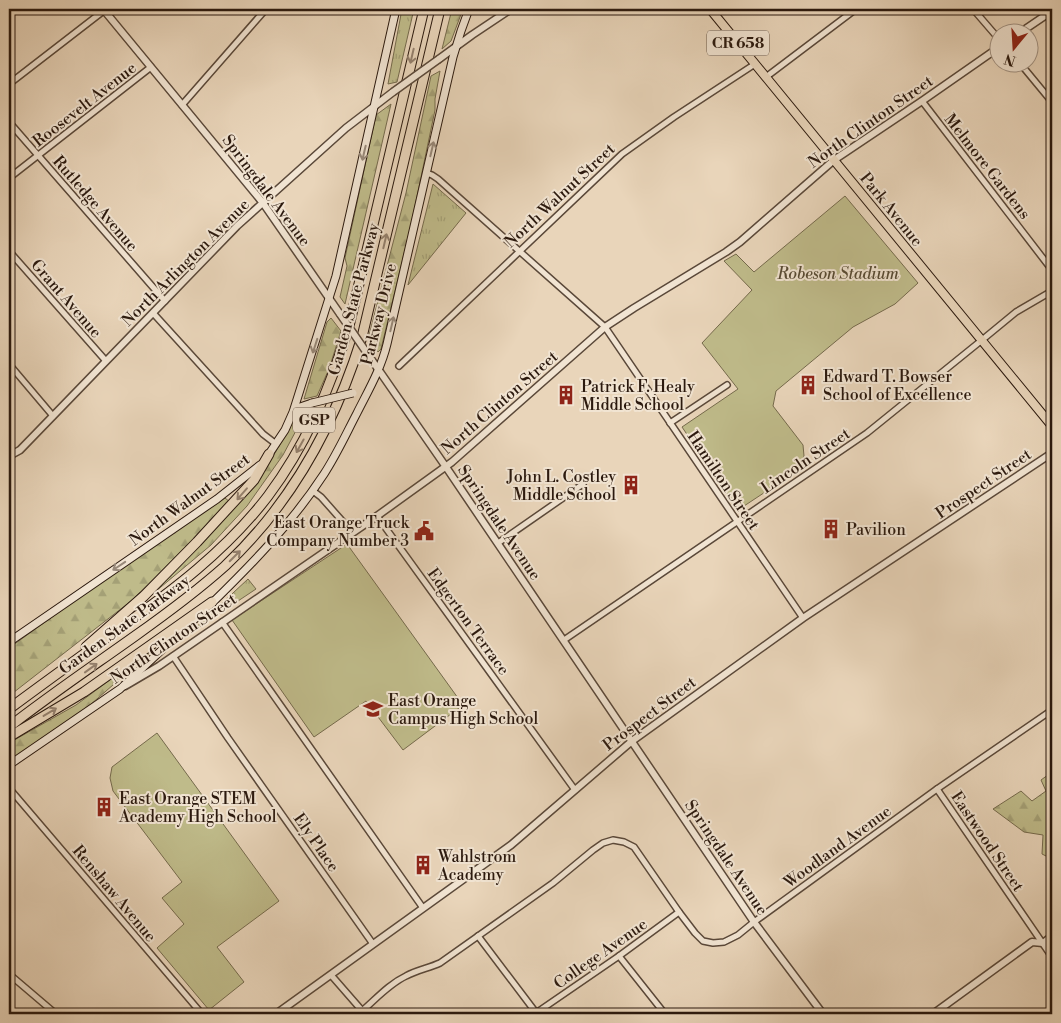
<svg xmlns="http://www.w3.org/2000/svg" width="1061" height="1023" viewBox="0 0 1061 1023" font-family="'Libre Bodoni',serif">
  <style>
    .grass { fill: url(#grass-tufts); stroke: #756a4c }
    .forest { fill: url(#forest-firs); stroke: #756a4c }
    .park { fill: #bfbb8a; stroke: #756a4c }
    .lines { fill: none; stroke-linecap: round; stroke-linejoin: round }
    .minor-casing { stroke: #5a4839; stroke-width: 8 }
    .tertiary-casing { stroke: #5a4839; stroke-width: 9 }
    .secondary-casing { stroke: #2b190e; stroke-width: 9 }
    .primary-casing { stroke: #2b190e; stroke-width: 10 }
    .motorway-casing { stroke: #2b190e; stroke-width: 11 }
    .minor { stroke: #f1e4d2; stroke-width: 5 }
    .tertiary { stroke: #f1e4d2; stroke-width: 6 }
    .secondary { stroke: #f1e4d2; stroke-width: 7 }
    .primary { stroke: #e9d5ba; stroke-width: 8 }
    .motorway { stroke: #e9d5ba; stroke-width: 9 }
    .tertiary-bridge-casing { stroke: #5a4839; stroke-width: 9; stroke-linecap: butt }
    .secondary-bridge-casing { stroke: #2b190e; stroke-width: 9; stroke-linecap: butt }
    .tertiary-bridge { stroke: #f1e4d2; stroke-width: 6 }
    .secondary-bridge { stroke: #f1e4d2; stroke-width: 7 }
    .oneway { stroke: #94806d }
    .oneway2 { stroke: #98897a }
    .labels { text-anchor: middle; stroke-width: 4; stroke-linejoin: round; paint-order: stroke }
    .shield { fill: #f1e4d2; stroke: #665649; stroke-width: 1 }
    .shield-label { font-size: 15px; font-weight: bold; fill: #2b190e }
    .street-label { font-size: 16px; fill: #2b190e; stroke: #f1e4d2 }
    .park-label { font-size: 16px; font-style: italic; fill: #574a33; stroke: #f1e4d2 }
    .poi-label { font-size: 16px; fill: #2b190e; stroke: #f1e4d2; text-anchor: start }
  </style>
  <defs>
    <pattern id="grass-tufts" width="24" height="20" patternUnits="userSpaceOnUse" patternTransform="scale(1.25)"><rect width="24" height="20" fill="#bfbb8a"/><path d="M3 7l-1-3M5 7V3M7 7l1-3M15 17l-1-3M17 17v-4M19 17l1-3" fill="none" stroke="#a4a076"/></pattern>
    <pattern id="forest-firs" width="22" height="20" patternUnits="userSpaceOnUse" patternTransform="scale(1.25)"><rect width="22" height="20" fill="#bfbb8a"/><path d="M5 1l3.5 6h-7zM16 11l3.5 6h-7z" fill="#a4a076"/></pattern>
  </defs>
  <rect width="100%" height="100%" fill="#e9d5ba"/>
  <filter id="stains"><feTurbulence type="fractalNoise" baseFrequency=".004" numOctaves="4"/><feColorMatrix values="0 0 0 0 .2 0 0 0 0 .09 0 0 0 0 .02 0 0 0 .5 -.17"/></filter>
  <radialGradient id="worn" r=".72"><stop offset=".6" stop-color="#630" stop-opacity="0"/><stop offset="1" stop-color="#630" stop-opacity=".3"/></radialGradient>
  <g class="grass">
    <path d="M402 9H414L397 82 388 84Z"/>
    <path d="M433 184 466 213 408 285Z"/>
    <path d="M248 579 256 589 190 633Z"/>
  </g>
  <g class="forest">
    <path d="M452 9H463L451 41 442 49Z"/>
    <path d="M440 71 435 99V110L411 225 381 349 378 352 368 339 406 193 431 76Z"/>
    <path d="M391 104 345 304 340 297 347 266 345 258 376 115Z"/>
    <path d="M331 318 341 331 329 369 317 396 304 399 327 322Z"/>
    <path d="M306 412 283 455 247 506 211 545 149 597 253 485 275 453 298 413Z"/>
    <path d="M225 498 230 502 197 536 131 601 9 696V648L95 586Z"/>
    <path d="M168 637 90 705 9 761V743L76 705Z"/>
    <path d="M1052 772V859L1042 854 1043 835 1024 832 993 809 1021 791 1032 801 1046 791 1041 780Z"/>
  </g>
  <g class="park">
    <path d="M845 196 918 283 895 304 853 327 776 391 773 406 803 445 804 456 800 469 738 510 682 427 738 389 702 343 752 290 724 261 736 254 754 272Z"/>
    <path d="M347 544 463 705 403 750 366 701 314 737 232 620Z"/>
    <path d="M157 733 279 901 217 947 244 982 209 1010 157 948 184 924 162 898 182 882 113 791 110 778 112 767Z"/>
  </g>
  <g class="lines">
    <defs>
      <g id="minor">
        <path d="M973 9 998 38"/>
        <path d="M1019 62 1052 102"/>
        <path d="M766 77 856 9"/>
        <path d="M9 84 106 9"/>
        <path d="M922 101 1052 270"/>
        <path d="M182 105 266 9"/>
        <path d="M9 122 165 301"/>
        <path d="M426 173 432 175 438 179 605 327 803 618"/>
        <path d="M9 178 151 67"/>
        <path d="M9 251 106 361"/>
        <path d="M153 313 263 434 276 444"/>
        <path d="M9 364 53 416"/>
        <path d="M399 366 622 154 674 117 755 64"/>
        <path d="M670 423 727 385"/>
        <path d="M313 491 321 497 352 532"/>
        <path d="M377 516 575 790"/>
        <path d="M498 543 583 484"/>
        <path d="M222 622 423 908"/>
        <path d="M564 640 867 433 982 340 1016 312 1052 291"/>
        <path d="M173 656 228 738 373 944"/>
        <path d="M9 788 202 1014"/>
        <path d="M937 789 1052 957"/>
        <path d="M478 936 537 1014"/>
        <path d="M619 956 665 1014"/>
        <path d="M9 974 56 1014"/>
        <path d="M331 975 365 1014"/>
        <path d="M362 1011C376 999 389 984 406 976 417 970 429 968 440 963L553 883 593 850 603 843 613 840 624 842 634 847 679 912 695 933 703 941 713 943 724 942 738 935 754 922 937 789 1052 710"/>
        <path d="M536 1013 619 956 679 912"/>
      </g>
      <g id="tertiary">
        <path d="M103 9 263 203 340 314"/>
        <path d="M1021 32 1052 11"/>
        <path d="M439 59 472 35 511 9"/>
        <path d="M369 356 446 467 754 922 823 1014"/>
        <path d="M9 456 20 450 237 226 346 128 393 92"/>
        <path d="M125 686 159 666 377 516 452 462 605 327 634 308 726 252 740 242 834 160 922 101 998 48"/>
        <path d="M276 1014 511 845 632 741 803 618 1052 453"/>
        <path d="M933 1014 1032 942 1043 943 1052 936"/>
      </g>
      <g id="secondary">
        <path d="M294 411 300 407 312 403"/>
        <path d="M267 457 285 430 293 412 336 276 396 9"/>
        <path d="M210 605C252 564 292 523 324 474 337 454 346 434 357 413 368 391 381 369 387 344L453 57 461 31 469 9"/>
        <path d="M9 642 217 499 260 465"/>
        <path d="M9 765 120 689 198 616"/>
      </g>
      <path id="primary" d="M710 9 1052 426"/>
      <g id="motorway">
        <path d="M86 647 144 596 197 542 254 480 269 454"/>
        <path d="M9 709C44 683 80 657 116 631 172 591 226 551 268 496 307 444 332 385 350 322L424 9"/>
        <path d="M9 727C50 695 93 666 135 636 166 614 197 591 225 566 292 503 335 424 362 337L440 9"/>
        <path d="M9 737 84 692 212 602"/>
      </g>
    </defs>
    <use href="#minor" class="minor-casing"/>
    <use href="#tertiary" class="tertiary-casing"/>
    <use href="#secondary" class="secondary-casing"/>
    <use href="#primary" class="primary-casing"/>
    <use href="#motorway" class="motorway-casing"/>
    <use href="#minor" class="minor"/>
    <use href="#tertiary" class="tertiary"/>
    <use href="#secondary" class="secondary"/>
    <use href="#primary" class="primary"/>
    <use href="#motorway" class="motorway"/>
    <defs>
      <g id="tertiary-bridge">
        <path d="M393 92 439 59"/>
        <path d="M340 314 369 356"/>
      </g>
      <path id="secondary-bridge" d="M312 403 353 393"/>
    </defs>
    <use href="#tertiary-bridge" class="tertiary-bridge-casing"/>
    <use href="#secondary-bridge" class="secondary-bridge-casing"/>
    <use href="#tertiary-bridge" class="tertiary-bridge"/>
    <use href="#secondary-bridge" class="secondary-bridge"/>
  </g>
  <defs><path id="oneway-shaft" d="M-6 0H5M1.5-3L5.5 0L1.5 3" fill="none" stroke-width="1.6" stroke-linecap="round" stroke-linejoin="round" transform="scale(1.25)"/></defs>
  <g class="oneway">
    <use href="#oneway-shaft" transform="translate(412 56) rotate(103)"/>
    <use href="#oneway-shaft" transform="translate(385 241) rotate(-77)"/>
    <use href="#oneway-shaft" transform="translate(300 446) rotate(119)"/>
    <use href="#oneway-shaft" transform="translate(242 494) rotate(131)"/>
    <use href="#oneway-shaft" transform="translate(235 556) rotate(-45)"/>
    <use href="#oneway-shaft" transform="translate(91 668) rotate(-36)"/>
    <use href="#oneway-shaft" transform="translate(50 712) rotate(-31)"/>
  </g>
  <g class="oneway2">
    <use href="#oneway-shaft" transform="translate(432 149) rotate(-77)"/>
    <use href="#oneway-shaft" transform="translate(364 153) rotate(103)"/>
    <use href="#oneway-shaft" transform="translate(392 324) rotate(-77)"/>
    <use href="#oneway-shaft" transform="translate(315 346) rotate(108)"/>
    <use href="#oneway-shaft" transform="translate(119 566) rotate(146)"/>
  </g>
  <defs>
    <symbol id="building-bare" viewBox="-9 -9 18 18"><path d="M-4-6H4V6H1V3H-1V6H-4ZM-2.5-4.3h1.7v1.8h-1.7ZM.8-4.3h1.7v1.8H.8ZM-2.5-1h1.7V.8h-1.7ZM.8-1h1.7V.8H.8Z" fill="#8f2418" stroke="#f1e4d2" stroke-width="2.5" paint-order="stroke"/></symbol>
    <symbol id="civic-bare" viewBox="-9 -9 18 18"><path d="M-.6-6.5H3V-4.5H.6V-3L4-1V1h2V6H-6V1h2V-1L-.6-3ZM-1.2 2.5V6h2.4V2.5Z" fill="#8f2418" stroke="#f1e4d2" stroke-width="2.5" paint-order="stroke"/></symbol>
    <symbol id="school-bare" viewBox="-9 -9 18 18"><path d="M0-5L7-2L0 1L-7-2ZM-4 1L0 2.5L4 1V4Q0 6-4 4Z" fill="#8f2418" stroke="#f1e4d2" stroke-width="2.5" paint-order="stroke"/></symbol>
  </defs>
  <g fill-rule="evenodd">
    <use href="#building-bare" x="794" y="371" width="28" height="28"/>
    <use href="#building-bare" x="552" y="381" width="28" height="28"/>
    <use href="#building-bare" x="617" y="471" width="28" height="28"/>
    <use href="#building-bare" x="817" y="515" width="28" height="28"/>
    <use href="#civic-bare" x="410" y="517" width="28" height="28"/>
    <use href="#school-bare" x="359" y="695" width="28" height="28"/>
    <use href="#building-bare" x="90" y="793" width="28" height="28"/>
    <use href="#building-bare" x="409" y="851" width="28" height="28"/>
  </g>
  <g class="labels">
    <g class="shield">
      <rect x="707" y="30.5" width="62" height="25" rx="4"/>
      <rect x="293" y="407.5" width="42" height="25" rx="4"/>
    </g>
    <g class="shield-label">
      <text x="738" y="48">CR 658</text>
      <text x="314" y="425">GSP</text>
    </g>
    <g class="street-label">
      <text transform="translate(84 104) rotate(-38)" y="6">Roosevelt Avenue</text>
      <text transform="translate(870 121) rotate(-35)" y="6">North Clinton Street</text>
      <text transform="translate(988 166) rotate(52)" y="6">Melmore Gardens</text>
      <text transform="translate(267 190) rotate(53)" y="6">Springdale Avenue</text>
      <text transform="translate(559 195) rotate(-43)" y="6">North Walnut Street</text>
      <text transform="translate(96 203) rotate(49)" y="6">Rutledge Avenue</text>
      <text transform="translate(892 209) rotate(51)" y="6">Park Avenue</text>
      <text transform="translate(185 262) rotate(-45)" y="6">North Arlington Avenue</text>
      <text transform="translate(67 298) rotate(49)" y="6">Grant Avenue</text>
      <text transform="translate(353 299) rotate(-75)" y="6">Garden State Parkway</text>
      <text transform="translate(378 314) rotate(-76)" y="6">Parkway Drive</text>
      <text transform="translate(499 402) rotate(-41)" y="6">North Clinton Street</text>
      <text transform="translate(805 460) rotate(-34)" y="6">Lincoln Street</text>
      <text transform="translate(724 480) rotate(56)" y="6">Hamilton Street</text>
      <text transform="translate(983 483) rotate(-34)" y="6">Prospect Street</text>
      <text transform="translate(189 499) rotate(-36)" y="6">North Walnut Street</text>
      <text transform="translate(500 522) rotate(56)" y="6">Springdale Avenue</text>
      <text transform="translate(469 621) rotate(54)" y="6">Edgerton Terrace</text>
      <text transform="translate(124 624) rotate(-36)" y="6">Garden State Parkway</text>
      <text transform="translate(173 638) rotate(-34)" y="6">North Clinton Street</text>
      <text transform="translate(649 713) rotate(-37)" y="6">Prospect Street</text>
      <text transform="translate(988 841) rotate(56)" y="6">Eastwood Street</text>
      <text transform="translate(317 842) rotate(55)" y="6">Ely Place</text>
      <text transform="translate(837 846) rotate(-36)" y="6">Woodland Avenue</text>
      <text transform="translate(727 857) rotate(56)" y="6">Springdale Avenue</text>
      <text transform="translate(115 893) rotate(50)" y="6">Renshaw Avenue</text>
      <text transform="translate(600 953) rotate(-35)" y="6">College Avenue</text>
    </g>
    <g class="park-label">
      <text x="838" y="279">Robeson Stadium</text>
    </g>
    <g class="poi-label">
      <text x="823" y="382">Edward T. Bowser<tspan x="823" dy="18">School of Excellence</tspan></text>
      <text x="581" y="392">Patrick F. Healy<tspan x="581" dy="18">Middle School</tspan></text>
      <text x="616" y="482" text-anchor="end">John L. Costley<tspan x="616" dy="18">Middle School</tspan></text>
      <text x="409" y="528" text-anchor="end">East Orange Truck<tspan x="409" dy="18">Company Number 3</tspan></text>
      <text x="846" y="535">Pavilion</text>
      <text x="388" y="706">East Orange<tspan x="388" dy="18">Campus High School</tspan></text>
      <text x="119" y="804">East Orange STEM<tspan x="119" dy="18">Academy High School</tspan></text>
      <text x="438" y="862">Wahlstrom<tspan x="438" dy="18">Academy</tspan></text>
    </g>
  </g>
  <rect width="1061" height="1023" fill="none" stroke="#e9d5ba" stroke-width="30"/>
  <rect x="10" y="10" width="1041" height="1003" fill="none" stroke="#2b190e" stroke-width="2.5"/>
  <rect x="15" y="15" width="1031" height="993" fill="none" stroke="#2b190e"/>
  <g transform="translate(1014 48) rotate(198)"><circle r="24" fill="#f1e4d2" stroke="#a29384"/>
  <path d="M0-4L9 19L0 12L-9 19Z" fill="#8f2418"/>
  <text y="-8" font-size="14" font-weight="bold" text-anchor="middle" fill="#2b190e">N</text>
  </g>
  <rect width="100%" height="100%" filter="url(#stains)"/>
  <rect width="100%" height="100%" fill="url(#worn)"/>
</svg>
